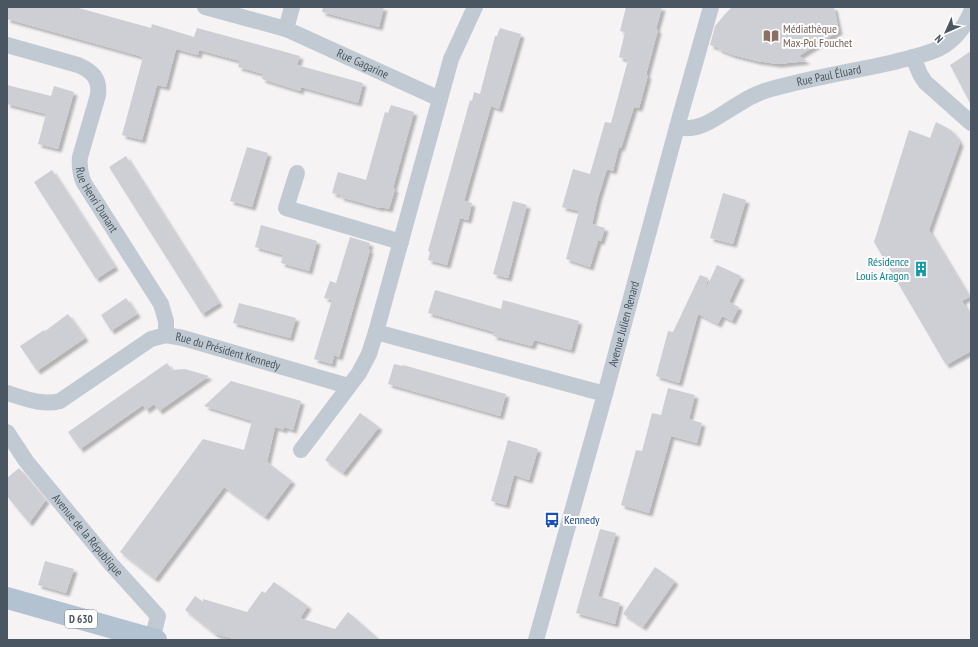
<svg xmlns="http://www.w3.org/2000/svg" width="978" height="647" viewBox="0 0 978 647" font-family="'PT Sans Narrow',sans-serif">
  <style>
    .building { fill: #cdcfd5; filter: url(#shadow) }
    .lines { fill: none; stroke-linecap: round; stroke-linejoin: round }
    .minor { stroke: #c1cad2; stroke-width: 16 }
    .primary { stroke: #b3c2d1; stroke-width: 22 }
    .labels { text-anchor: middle; stroke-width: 4; stroke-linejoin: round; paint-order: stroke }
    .shield { fill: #fff; stroke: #808990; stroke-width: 1 }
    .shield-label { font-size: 11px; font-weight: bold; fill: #4a5661 }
    .education-label { font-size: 12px; fill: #785e54; stroke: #fff; text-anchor: start }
    .street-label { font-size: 12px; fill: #4a5661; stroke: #fff }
    .culture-label { font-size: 12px; fill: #0d838f; stroke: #fff; text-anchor: end }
    .transit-label { font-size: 12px; fill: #164399; stroke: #fff; text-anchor: start }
  </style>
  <defs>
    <filter id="shadow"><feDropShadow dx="3.5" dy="3.5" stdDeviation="1" flood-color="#0004"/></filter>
  </defs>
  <rect width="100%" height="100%" fill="#f5f3f3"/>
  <g class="building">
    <path d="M7 7H75L151 28 152 24 194 37 197 28 300 56 297 65 363 83 358 103 301 87 300 91 262 79 263 74 238 67 240 61 199 50 198 55 176 49 166 87 157 85 142 140 122 135 143 57 7 19Z"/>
    <path d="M323 7H384L379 27 322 12Z"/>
    <path d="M626 7H662L656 29 658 30 646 75H648L639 108 634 107 621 148 619 147 613 171 607 169 598 198 592 224 605 228 601 241H598L590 267 566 259 579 211 562 207 573 169 590 174 605 122 611 123 628 60 619 57 625 32 620 31Z"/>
    <path d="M732 7H834L839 31 799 56 807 61 778 64 757 61 733 55 718 49 719 48 710 45 715 26 725 14Z"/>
    <path d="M500 28 521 34 499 109 491 106 464 201 472 203 468 220 460 218 447 265 428 260 430 252 428 251 470 100 472 101 474 92 480 94 495 36H497Z"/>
    <path d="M971 51V105L950 65Z"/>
    <path d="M7 85 51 96 54 86 74 92 58 149 38 144 46 114 7 104Z"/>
    <path d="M391 105 414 112 393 188 395 189 389 209 381 207 380 208 340 197 341 195 332 193 338 172 366 180 385 112 388 113Z"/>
    <path d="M936 122 951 130 956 136 960 143 929 230 969 297 962 301 971 317V351L946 365 874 242 909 130 930 138Z"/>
    <path d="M247 147 268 153 252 207 230 201Z"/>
    <path d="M126 156 219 303 202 314 109 167Z"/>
    <path d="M52 170 115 267 96 279 34 182Z"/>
    <path d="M723 193 746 200 733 244 710 238Z"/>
    <path d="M513 201 527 205 508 278 493 274Z"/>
    <path d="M261 225 317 241 309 271 281 263 283 255 255 247Z"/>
    <path d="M350 237 370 243 368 249 370 250 339 357 334 355 332 364 314 359 332 300 324 298 330 281 336 283Z"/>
    <path d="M717 265 741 276 729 302 739 307 732 321 722 316 718 324 698 314 679 383 656 376 668 331 673 332 700 275 708 278 704 293Z"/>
    <path d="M435 290 501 309 503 300 579 321 571 350 534 340 532 346 493 336 494 332 428 313Z"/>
    <path d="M126 298 137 314 111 331 101 315Z"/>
    <path d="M239 303 296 318 290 338 233 323Z"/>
    <path d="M68 314 85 338 37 371 20 346 44 330 45 331Z"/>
    <path d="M167 363 172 370 185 369 209 376 159 411 154 404 146 410 143 405 80 449 68 432Z"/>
    <path d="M394 364 402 366 403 365 506 394 500 416 388 384Z"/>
    <path d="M231 381 301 401 293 430 284 427V430L275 427 267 462 292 481 265 517 224 487 155 579 120 552 203 439 244 450 252 421 204 406Z"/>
    <path d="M668 388 695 395 689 419 702 423 697 443 671 436 649 513 621 505 636 450 642 451 652 413 661 415Z"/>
    <path d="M360 413 379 427 343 473 325 460Z"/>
    <path d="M508 440 538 449 529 480 514 475 506 505 491 501Z"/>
    <path d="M19 468 46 500 29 523 7 496V478Z"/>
    <path d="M600 529 616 533 598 596 620 603 615 624 576 613Z"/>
    <path d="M45 561 74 569 66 593 38 585Z"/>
    <path d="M655 567 675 581 643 627 623 614Z"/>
    <path d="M274 582 308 606 300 618 335 629 348 612 380 640H238L215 634 185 610 195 596 203 602V599L247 612 262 591 265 593Z"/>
  </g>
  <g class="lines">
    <g class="minor">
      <path d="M205 7 286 29"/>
      <path id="s1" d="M292 7 286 29 440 99"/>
      <path id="s2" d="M7 45 78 65C92 71 100 78 98 95L80 157C79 167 80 174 84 183L161 304 166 321V335"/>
      <path d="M913 57 920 74 925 82 971 123"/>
      <path id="s3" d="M677 127C700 133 718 116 737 105 749 97 762 91 775 88 815 77 855 71 894 62 909 58 926 55 940 48 955 40 965 26 971 12"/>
      <path d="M297 173 286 208 401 242"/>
      <path d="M376 332 451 59 475 7"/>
      <path id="s4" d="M7 393C24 398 42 406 60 401L151 339 166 335 183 338 348 386"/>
      <path id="s5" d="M7 432 26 461 111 564 158 616 152 640"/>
      <path d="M301 450 359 373 369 354 376 332 605 394"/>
      <path id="s6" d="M536 640 605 394 677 127 711 7"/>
    </g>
    <path class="primary" d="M7 598 156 640"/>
  </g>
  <defs>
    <symbol id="library-bare" viewBox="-9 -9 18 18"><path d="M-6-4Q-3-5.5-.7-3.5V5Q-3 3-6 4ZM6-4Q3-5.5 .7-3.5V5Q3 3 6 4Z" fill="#8d6e63" stroke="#fff" stroke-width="2.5" paint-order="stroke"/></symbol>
    <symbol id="building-bare" viewBox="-9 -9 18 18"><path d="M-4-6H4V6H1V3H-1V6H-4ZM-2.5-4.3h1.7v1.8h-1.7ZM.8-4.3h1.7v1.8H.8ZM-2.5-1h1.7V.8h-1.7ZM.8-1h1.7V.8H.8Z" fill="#0f9aa8" stroke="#fff" stroke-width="2.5" paint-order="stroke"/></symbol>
    <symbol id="bus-bare" viewBox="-9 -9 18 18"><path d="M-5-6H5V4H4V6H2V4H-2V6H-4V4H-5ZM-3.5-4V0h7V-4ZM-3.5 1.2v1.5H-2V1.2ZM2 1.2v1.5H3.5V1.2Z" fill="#1a4fb4" stroke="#fff" stroke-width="2.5" paint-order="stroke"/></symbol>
  </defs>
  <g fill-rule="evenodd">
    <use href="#library-bare" x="760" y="25" width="22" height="22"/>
    <use href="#building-bare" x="910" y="258" width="22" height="22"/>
    <use href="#bus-bare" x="541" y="509" width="22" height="22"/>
  </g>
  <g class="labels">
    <rect class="shield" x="65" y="610" width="32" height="18" rx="3"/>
    <g class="shield-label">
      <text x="81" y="623">D 630</text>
    </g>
    <g class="education-label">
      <text x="783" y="33">Médiathèque<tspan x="783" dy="14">Max-Pol Fouchet</tspan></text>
    </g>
    <g class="street-label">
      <text dy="4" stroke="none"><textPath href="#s1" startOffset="107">Rue Gagarine</textPath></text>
      <text dy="4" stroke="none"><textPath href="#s3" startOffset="163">Rue Paul Éluard</textPath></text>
      <text dy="4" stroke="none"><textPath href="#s2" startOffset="225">Rue Henri Dunant</textPath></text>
      <text dy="4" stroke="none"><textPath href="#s6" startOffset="328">Avenue Julien Renard</textPath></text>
      <text dy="4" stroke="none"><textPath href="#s4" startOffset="244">Rue du Président Kennedy</textPath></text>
      <text dy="4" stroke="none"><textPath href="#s5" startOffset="131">Avenue de la République</textPath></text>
    </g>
    <g class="culture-label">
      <text x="909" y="266">Résidence<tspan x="909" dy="14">Louis Aragon</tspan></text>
    </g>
    <g class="transit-label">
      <text x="564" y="524">Kennedy</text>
    </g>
  </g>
  <rect width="978" height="647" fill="none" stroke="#4a5661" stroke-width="16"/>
  <g transform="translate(946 32) rotate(225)" stroke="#ffffff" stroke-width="3" paint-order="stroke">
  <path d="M0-3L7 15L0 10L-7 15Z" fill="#4a5661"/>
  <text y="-6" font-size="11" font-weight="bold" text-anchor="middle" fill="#4a5661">N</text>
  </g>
</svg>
